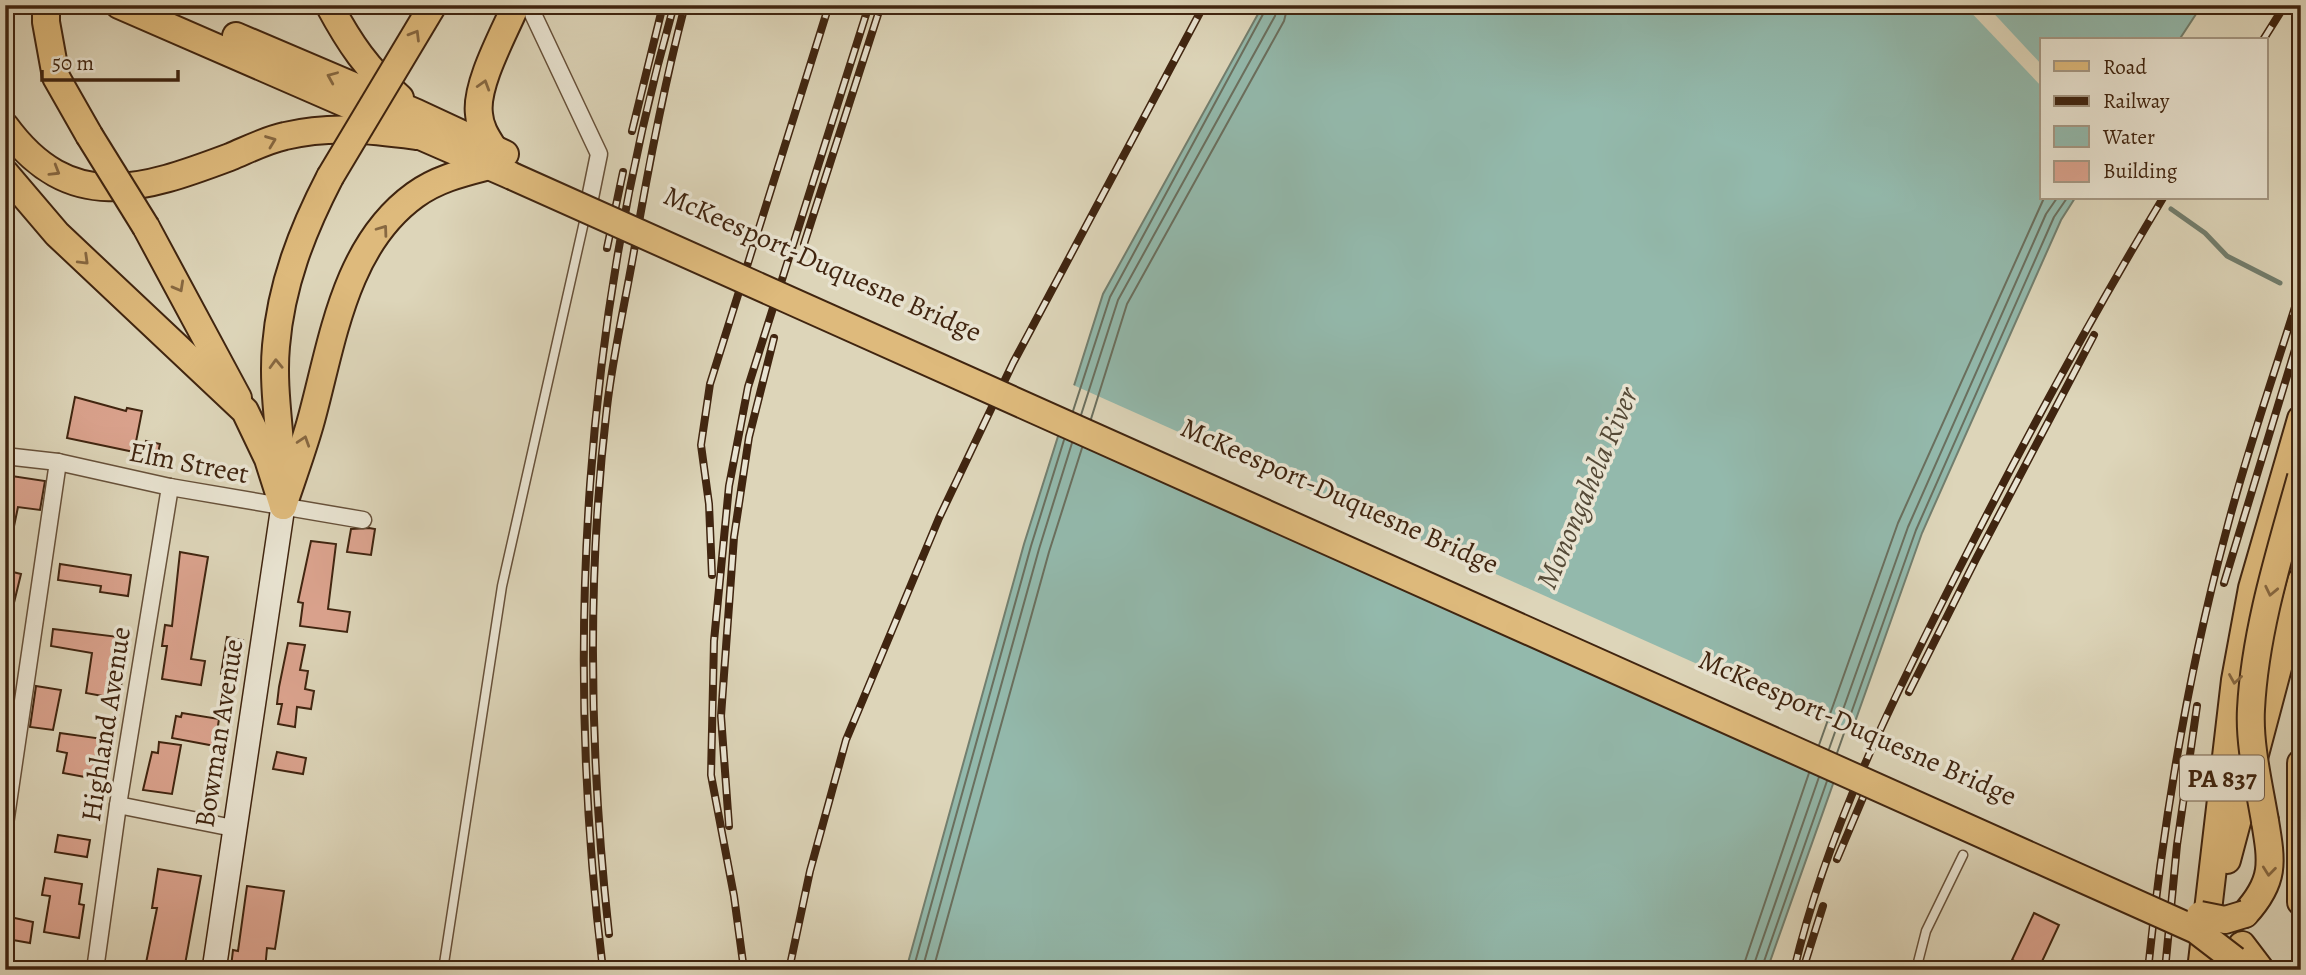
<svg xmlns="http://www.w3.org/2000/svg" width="2306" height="975" viewBox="0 0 2306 975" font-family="Alegreya,serif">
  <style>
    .water { fill: #93b9ac; stroke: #727e6e; stroke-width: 2 }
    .pier { fill: #ddd5b9 }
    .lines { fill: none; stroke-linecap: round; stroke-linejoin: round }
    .shore { stroke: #6a6f5e; stroke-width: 2 }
    .stream { stroke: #727e6e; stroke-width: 5 }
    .building { fill: #dba38e; stroke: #402510; stroke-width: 2 }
    .service-casing { stroke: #67513a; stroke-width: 11 }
    .minor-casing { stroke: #67513a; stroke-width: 19 }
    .secondary-casing { stroke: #402510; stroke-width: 26 }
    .primary-casing { stroke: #402510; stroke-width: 30 }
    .service { stroke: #e9e4d2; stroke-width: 8 }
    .minor { stroke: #e9e4d2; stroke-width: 16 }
    .secondary { stroke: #e9e4d2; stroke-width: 23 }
    .primary { stroke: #deba7c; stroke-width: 26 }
    .rail-casing { stroke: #402510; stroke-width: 8 }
    .rail { stroke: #e9e4d2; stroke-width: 5; stroke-dasharray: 16; stroke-linecap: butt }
    .primary-bridge-casing { stroke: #402510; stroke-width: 30; stroke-linecap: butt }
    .primary-bridge { stroke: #deba7c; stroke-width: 26 }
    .oneway { stroke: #876841 }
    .labels { text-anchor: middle; stroke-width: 7; stroke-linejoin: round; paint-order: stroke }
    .shield { fill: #e9e4d2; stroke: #735e4a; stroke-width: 2 }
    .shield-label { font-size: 26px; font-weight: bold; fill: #402510 }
    .street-label { font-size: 28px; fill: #402510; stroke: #e9e4d2 }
    .water-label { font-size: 30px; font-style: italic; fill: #554a37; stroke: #e9e4d2 }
  </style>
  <rect width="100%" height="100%" fill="#ddd5b9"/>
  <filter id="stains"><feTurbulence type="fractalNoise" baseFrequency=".00286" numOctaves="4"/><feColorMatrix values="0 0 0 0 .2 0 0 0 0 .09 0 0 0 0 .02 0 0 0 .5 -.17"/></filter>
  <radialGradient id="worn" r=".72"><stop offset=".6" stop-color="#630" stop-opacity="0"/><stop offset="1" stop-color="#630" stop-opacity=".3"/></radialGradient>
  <path class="water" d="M1263 5H2202L2179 40H2042V198H2075L2061 220 1922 533 1767 970H906L1024 544 1103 294Z"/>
  <g class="pier">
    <path d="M1964 5H1986L2042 65V87Z"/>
    <path d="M1071 384 1854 734 1838 781 1055 433Z"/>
  </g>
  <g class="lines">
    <g class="shore">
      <path d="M1073 411 1110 297 1268 5"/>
      <path d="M1081 415 1118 300 1275 16 1277 5"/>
      <path d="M1091 419 1127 304 1284 21 1288 5"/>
      <path d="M1819 745 1898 523 2044 198"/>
      <path d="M1829 749 1908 527 2046 214 2057 198"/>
      <path d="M1837 753 1916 530 2054 217 2067 198"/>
      <path d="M913 970 1031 546 1064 440"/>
      <path d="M922 970 1039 549 1072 443"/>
      <path d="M933 970 1049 552 1082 448"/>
      <path d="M1742 970 1809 773"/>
      <path d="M1752 970 1819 777"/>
      <path d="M1761 970 1827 781"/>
    </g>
    <path class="stream" d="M2171 209 2205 233 2227 256 2280 283"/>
  </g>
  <g class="building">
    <path d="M75 397 126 411 127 408 142 411 134 452 67 438Z"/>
    <path d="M146 441 160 444 156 462 142 459Z"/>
    <path d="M5 475 45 481 40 510 18 507 12 536 5 535Z"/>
    <path d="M369 528 375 529 371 555 347 552 351 529Z"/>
    <path d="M311 541 336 544 328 609 350 612 347 632 300 626 303 603 298 602Z"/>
    <path d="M180 552 208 557 191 659 205 661 201 685 162 679 167 646H162L165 625 172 626Z"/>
    <path d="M60 564 131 575 128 596 100 592 101 586 58 580Z"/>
    <path d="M5 570 21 574 11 615 5 614Z"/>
    <path d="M53 629 119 637 114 673 123 674 119 699 86 693 92 653 51 646Z"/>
    <path d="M227 637 243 640 237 676 221 674Z"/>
    <path d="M288 643 305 645 300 670 308 671 305 689 314 691 311 709 297 707 295 727 278 724 282 704H277L279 687Z"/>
    <path d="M36 686 61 690 53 730 30 727Z"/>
    <path d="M182 713 219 719 215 746 172 738 176 716 181 717Z"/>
    <path d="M60 733 103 739 96 779 63 773 67 753 57 751Z"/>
    <path d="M159 742 181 745 172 794 143 790 152 752 158 753Z"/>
    <path d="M277 752 306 758 303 774 273 769Z"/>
    <path d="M58 835 90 840 87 857 55 852Z"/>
    <path d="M158 869 201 876 184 970 145 968 157 908H152Z"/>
    <path d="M45 878 82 884 79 904 84 905 79 938 44 932 50 896 42 895Z"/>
    <path d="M247 886 284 891 275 949 267 948 265 970 231 967 233 950 238 951Z"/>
    <path d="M2034 913 2059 925 2038 970 2012 960Z"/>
    <path d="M10 917 33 922 30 943 7 939Z"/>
  </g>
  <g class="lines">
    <defs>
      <g id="service">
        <path d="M443 970 502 586 586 213"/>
        <path d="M1916 970 1926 931 1963 855"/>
      </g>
      <g id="minor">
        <path d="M533 14 599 154 589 203"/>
        <path d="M5 456 58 462 170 487 363 520"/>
        <path d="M118 805 233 828"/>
        <path d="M5 824 58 462"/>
        <path d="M95 970 118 805 170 487"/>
      </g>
      <path id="secondary" d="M214 970 283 506"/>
      <g id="primary">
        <path d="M46 5V22L56 77 89 135"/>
        <path d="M119 5 512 176"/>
        <path d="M329 5C350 44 367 69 400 98"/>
        <path d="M236 36 417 113 505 154"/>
        <path d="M5 126C70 215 142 190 230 157 247 150 266 140 285 136 332 125 370 130 417 136"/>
        <path d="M494 149C487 138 480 128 479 114 475 85 504 33 516 5"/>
        <path d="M5 173 57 234 245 411 268 459 283 506"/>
        <path d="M146 227 238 398"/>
        <path d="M282 476C281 433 272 389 276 346 281 285 302 231 330 177"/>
        <path d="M283 506C292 479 302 452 310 424 332 346 343 247 415 195 437 179 462 173 489 166"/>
        <path d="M2301 763V902"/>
        <path d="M2227 860 2301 581"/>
        <path d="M2245 914C2275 881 2272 863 2265 821"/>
        <path d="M2242 945 2261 970"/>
        <path d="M2201 970 2235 680 2252 588 2301 419"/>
      </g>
    </defs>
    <use href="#service" class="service-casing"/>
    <use href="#minor" class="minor-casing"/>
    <use href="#secondary" class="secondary-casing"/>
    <use href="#primary" class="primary-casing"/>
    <use href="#service" class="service"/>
    <use href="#minor" class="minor"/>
    <use href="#secondary" class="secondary"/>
    <use href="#primary" class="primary"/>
    <defs>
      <g id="rail">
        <path d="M2263 40 2285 5"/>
        <path d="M632 131 663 5"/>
        <path d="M804 244 881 5"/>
        <path d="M607 248 623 172"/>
        <path d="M712 575 709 504 701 445 710 384 829 5"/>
        <path d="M2224 583 2301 330"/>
        <path d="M1909 692 1977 557 2094 335"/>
        <path d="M729 826 721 716 734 537 749 437 774 338"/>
        <path d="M1837 859 1867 788"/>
        <path d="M609 934C590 760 586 582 607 407 613 355 625 303 634 251 648 169 663 89 684 9"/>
        <path d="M1805 963 1823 906"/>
        <path d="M603 970C563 646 585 319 674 5"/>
        <path d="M744 970 734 896 711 775 714 641 729 486 748 387 869 5"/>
        <path d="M789 970 810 871 846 740 939 518 1013 363 1204 5"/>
        <path d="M1794 970C1827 830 1894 697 1959 569 2023 443 2090 319 2163 198"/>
        <path d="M2148 970C2163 824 2188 673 2226 532 2247 450 2276 369 2301 288"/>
        <path d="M2165 970 2177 845 2197 706"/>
      </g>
    </defs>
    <use href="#rail" class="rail-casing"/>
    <use href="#rail" class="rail"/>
    <defs>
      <g id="primary-bridge">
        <path d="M89 135 146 227"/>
        <path d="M512 176 2196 930 2235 960"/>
        <path d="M330 177 433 5"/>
        <path d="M2265 821C2259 785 2249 745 2251 709 2255 631 2280 552 2301 477"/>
        <path d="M2200 915 2225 920 2245 914"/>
      </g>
    </defs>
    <use href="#primary-bridge" class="primary-bridge-casing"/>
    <use href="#primary-bridge" class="primary-bridge"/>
  </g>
  <defs><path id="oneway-chevron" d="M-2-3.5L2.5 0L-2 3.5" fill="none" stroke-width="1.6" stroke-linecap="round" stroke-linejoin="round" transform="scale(1.75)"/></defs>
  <g class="oneway">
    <use href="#oneway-chevron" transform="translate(415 35) rotate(-59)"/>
    <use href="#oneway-chevron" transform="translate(332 77) rotate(-157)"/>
    <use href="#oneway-chevron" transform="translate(484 85) rotate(-73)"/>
    <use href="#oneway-chevron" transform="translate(271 141) rotate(-21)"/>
    <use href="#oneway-chevron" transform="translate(55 171) rotate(31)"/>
    <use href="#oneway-chevron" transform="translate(383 230) rotate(-54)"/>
    <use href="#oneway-chevron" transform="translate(84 260) rotate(44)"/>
    <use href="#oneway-chevron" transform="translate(179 287) rotate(61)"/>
    <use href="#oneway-chevron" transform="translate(276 364) rotate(-92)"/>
    <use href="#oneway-chevron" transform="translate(304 441) rotate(-72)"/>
    <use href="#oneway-chevron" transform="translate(2271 591) rotate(102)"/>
    <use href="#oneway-chevron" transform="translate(2235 679) rotate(99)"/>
    <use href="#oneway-chevron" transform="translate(2269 871) rotate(96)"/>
  </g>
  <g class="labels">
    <rect class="shield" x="2180" y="755.5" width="84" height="45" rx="5"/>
    <g class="shield-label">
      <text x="2222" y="787">PA 837</text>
    </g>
    <g class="street-label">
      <text transform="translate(823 263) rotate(24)" y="10">McKeesport-Duquesne Bridge</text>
      <text transform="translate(189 462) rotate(11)" y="10">Elm Street</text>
      <text transform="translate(1340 495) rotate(24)" y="10">McKeesport-Duquesne Bridge</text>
      <text transform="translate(105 724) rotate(-81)" y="10">Highland Avenue</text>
      <text transform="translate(1858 727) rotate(24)" y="10">McKeesport-Duquesne Bridge</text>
      <text transform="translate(218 733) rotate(-81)" y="10">Bowman Avenue</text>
    </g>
    <g class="water-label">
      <text transform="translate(1587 488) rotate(-67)" y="10">Monongahela River</text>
    </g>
  </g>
  <rect width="2306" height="975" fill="none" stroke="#ddd5b9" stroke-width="28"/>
  <rect x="7" y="7" width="2292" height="961" fill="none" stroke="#402510" stroke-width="3.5"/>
  <rect x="14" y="14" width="2278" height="947" fill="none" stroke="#402510" stroke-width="2"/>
  <rect x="2040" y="38" width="228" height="161" fill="#e9e4d2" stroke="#a59884" stroke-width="2"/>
  <rect x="2054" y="61" width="35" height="10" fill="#deba7c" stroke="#a59884" stroke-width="2"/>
  <text x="2103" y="74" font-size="21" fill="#402510">Road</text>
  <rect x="2054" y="96" width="35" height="10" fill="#402510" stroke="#a59884" stroke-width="2"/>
  <text x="2103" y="108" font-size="21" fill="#402510">Railway</text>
  <rect x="2054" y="126" width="35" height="21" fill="#93b9ac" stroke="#a59884" stroke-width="2"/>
  <text x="2103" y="144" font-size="21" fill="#402510">Water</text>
  <rect x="2054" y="161" width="35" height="21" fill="#dba38e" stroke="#a59884" stroke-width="2"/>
  <text x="2103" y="178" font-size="21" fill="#402510">Building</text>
  <path d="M42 70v10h136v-10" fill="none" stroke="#402510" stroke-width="3.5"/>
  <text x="52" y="70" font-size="21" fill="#402510" stroke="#e9e4d2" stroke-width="5" paint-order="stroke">50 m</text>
  <rect width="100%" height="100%" filter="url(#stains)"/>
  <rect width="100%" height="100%" fill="url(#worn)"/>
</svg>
